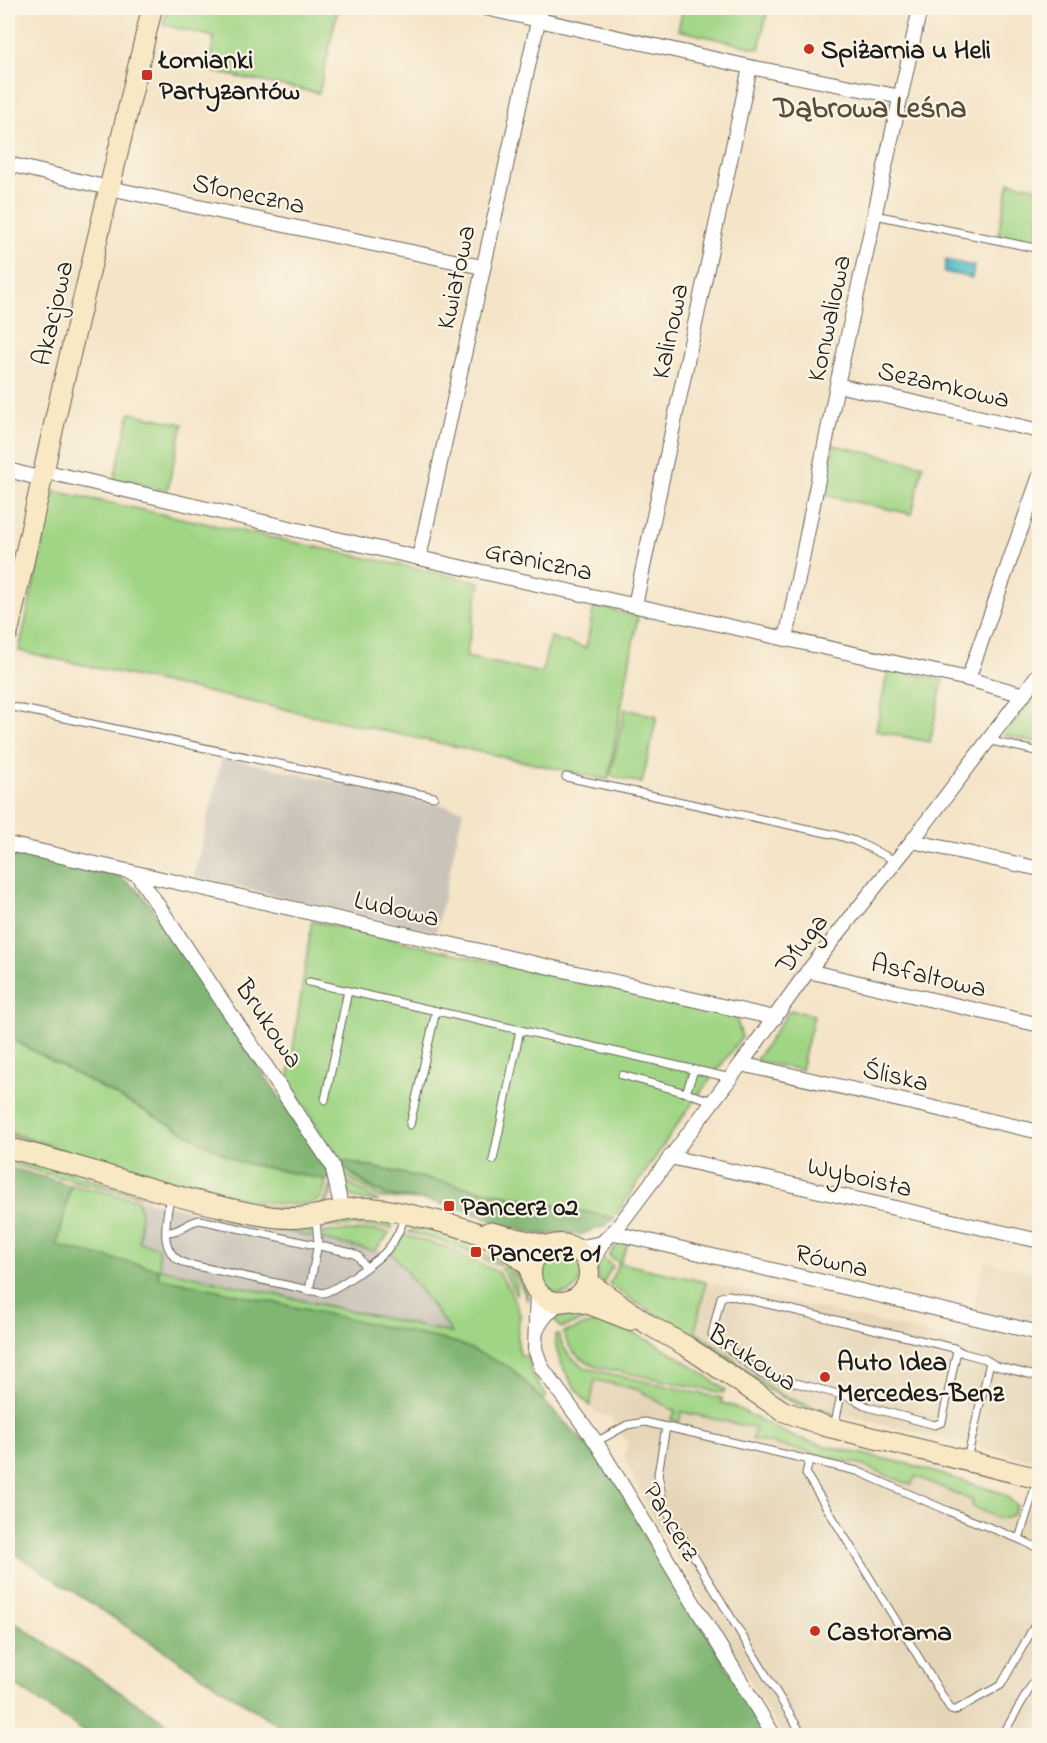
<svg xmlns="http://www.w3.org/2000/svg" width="1047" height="1743" viewBox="0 0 1047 1743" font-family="'Indie Flower',sans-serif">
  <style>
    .built { fill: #e5d5b7 }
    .industrial { fill: #c9c3b8 }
    .green { fill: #a0d585; stroke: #5e7850; stroke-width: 1.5 }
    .forest { fill: #80b672; stroke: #4e6947; stroke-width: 1.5 }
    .water { fill: #4bb8c6; stroke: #346a71; stroke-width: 1.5 }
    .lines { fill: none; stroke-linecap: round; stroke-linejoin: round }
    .lane-casing { stroke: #686258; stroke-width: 9 }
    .street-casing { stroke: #686258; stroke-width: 16 }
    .secondary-casing { stroke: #686258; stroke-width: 22 }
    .lane { stroke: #fff; stroke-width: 7 }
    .street { stroke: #fff; stroke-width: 14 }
    .secondary { stroke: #f8e8c3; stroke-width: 20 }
    .poi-dot { fill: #c8321e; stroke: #fcf5e5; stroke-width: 2 }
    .labels { text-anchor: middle; stroke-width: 4.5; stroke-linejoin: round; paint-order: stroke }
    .poi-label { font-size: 27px; font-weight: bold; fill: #1c1c1c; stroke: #fcf5e5; text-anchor: start }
    .street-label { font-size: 27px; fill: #1c1c1c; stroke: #fcf5e5 }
    .quarter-label { font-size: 30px; font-weight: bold; fill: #584c3d; stroke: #fcf5e5 }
  </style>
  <rect width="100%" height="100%" fill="#fcf5e5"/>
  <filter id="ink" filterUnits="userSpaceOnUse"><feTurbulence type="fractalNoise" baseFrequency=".0167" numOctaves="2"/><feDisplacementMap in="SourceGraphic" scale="12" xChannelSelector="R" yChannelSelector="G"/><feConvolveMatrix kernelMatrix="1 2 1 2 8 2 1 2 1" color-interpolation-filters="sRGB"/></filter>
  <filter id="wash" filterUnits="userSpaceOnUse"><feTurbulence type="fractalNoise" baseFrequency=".008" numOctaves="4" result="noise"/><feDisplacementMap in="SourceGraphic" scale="24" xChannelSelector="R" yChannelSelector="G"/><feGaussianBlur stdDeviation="1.35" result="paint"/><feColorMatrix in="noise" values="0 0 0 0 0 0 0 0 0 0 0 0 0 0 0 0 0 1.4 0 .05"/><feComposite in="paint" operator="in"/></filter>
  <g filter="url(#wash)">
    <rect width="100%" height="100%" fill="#f4e4c8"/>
    <g class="built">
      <path d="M985 1261 1039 1274V1327L972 1311Z"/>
      <path d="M619 1262 959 1341 964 1322 1039 1340V1461L817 1409 781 1395 616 1271Z"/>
      <path d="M595 1371 723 1398 722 1402 733 1405 791 1436 826 1446 908 1464 1002 1493 1016 1504 1039 1510V1735H782L649 1510 624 1457 628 1443 610 1417 597 1413 588 1404Z"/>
    </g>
    <g class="industrial">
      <path d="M222 757 463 810 436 932 194 877Z"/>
      <path d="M137 1199 395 1255 453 1333 159 1269 139 1242 141 1214Z"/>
    </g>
    <g class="green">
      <path d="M167 8H338L319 93 208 71 214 37 163 25Z"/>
      <path d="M683 8H768L759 49 678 30Z"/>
      <path d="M1009 182 1039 188V243L998 235Z"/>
      <path d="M130 413 183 424 167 491 114 479Z"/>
      <path d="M834 445 923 465 912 514 823 495Z"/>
      <path d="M54 491 480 582 466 657 542 673 550 637 586 648 594 606 638 616 608 780 19 651Z"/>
      <path d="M888 669 943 680 930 742 876 731Z"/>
      <path d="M1039 689V743L1004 735Z"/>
      <path d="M625 709 657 716 642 783 610 776Z"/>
      <path d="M312 921 736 1017 742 1037 686 1112 614 1218 339 1160C349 1174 369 1189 386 1195 398 1199 413 1199 425 1200L380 1198 344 1175H341L336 1161 338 1159 288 1082Z"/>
      <path d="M790 1010 814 1015 801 1070 755 1061Z"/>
      <path d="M8 1037 239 1162 326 1180 323 1196C296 1231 51 1146 8 1131Z"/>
      <path d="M8 1133C62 1151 274 1227 319 1205 326 1202 329 1194 329 1186H331C332 1196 328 1204 318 1208 292 1218 250 1206 223 1200 149 1184 78 1163 8 1135Z"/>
      <path d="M8 1153 150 1197 73 1181 8 1163Z"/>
      <path d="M348 1182 379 1202C362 1200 350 1202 343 1183Z"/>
      <path d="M71 1185 137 1199 141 1214 139 1242 158 1247 160 1269 452 1333 395 1256 390 1254 404 1235 445 1247 498 1272 509 1288 520 1314 517 1338 520 1355 528 1356C529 1373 537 1383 547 1396L543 1400 511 1368 158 1277 159 1270 57 1246Z"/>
      <path d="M361 1216 389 1219 392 1223V1229L372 1226 323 1227 324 1223Z"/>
      <path d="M224 1218 293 1231H311L312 1237Z"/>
      <path d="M422 1226 458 1239 456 1242 474 1250 473 1253 478 1254 479 1252 502 1263 496 1265 444 1242 408 1232Z"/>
      <path d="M373 1230 390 1233 375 1251 323 1240V1232Z"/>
      <path d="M618 1242 628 1244 620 1263 706 1282 695 1331 781 1395 817 1409 831 1412 830 1415 802 1407 766 1389 694 1335 636 1303 609 1284 619 1263 609 1256Z"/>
      <circle cx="560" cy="1273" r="21"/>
      <path d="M601 1257 613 1266 605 1279 603 1286C595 1275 595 1269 601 1257Z"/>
      <path d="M512 1261 524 1275 528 1301 511 1264Z"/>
      <path d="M507 1265 517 1286 516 1294 505 1274 500 1268Z"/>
      <path d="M576 1309 591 1311 586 1320 561 1328 555 1320 562 1314Z"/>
      <path d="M598 1321C647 1335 686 1359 725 1390L723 1393 597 1367C578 1360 570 1351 563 1333Z"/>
      <path d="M558 1334C564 1352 572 1361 589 1369L722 1398 721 1403 733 1406 791 1436 826 1446 908 1464 1002 1493 1017 1505 1014 1513 1007 1518H998L971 1506 973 1501 916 1476 911 1485 859 1464 752 1439 755 1428 682 1412 679 1422 671 1420 676 1412 639 1390 595 1380 590 1406C572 1386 555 1362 555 1335Z"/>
    </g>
    <g class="forest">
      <path d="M8 850 118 875 141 893 328 1169 330 1179 326 1180 239 1162 8 1037Z"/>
      <path d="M338 1160 614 1218 605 1226 579 1235 562 1233 547 1235 533 1233 509 1227 462 1209 425 1200 387 1195 371 1187 346 1169Z"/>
      <path d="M8 1167 71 1185 57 1246 159 1269 158 1277 458 1343 511 1368 602 1460 768 1735H293L8 1549Z"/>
      <path d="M8 1618 185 1735H89L8 1680Z"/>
    </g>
    <path class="water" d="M946 260 974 266 972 278 944 272Z"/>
  </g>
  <g filter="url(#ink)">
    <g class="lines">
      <defs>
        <g id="lane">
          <path d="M875 215 1040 249"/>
          <path d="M8 706 434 797"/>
          <path d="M987 740 1040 752"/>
          <path d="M566 777 836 835 855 841 896 861"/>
          <path d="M309 982 731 1078"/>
          <path d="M694 1070 686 1093 713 1101"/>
          <path d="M622 1075 686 1093"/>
          <path d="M325 1100 348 991"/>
          <path d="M410 1125 436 1011"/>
          <path d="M493 1160 520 1030"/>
          <path d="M170 1197C166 1222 157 1254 187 1264L323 1293C335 1291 378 1260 387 1250 395 1241 401 1228 405 1216"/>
          <path d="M166 1232C180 1233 186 1222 200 1220L352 1253 358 1256 365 1267"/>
          <path d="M309 1291 318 1243 316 1219"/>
          <path d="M957 1350 942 1422 935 1425 868 1407 850 1397 761 1374 713 1337 712 1334 721 1297 729 1295 954 1348 963 1353 985 1359 996 1366 1040 1377"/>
          <path d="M666 1427 658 1474 664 1507 803 1736"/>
          <path d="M834 1427 841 1395"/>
          <path d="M596 1442 627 1425 645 1422 857 1471 948 1511 1019 1539"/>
          <path d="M967 1459 990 1362"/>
          <path d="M809 1460 806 1474 951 1710 954 1711 1001 1685 1040 1616"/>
          <path d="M1037 1481 1019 1539 1040 1549"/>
          <path d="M1002 1736 1040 1671"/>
        </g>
        <g id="street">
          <path d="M485 8 750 67 901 97"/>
          <path d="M8 164 100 186 482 267"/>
          <path d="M837 385 1040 431"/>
          <path d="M8 470 42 479"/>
          <path d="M43 471 419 558 968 679 1024 695"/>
          <path d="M419 558 541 8"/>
          <path d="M635 605 750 67"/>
          <path d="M786 639 837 385 920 8"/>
          <path d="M968 679 1040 475"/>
          <path d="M912 841 1040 869"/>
          <path d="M8 844 775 1018"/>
          <path d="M137 874 332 1165 342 1210"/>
          <path d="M808 971 1040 1025"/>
          <path d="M741 1064 1040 1132"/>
          <path d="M670 1157 1040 1241"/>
          <path d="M615 1231 619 1234 1040 1333"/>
          <path d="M576 1248 602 1243"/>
          <path d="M589 1269 602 1243 617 1228 741 1064 808 971 912 841 1040 672"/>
          <path d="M537 1291 535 1349 542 1368 596 1442 774 1736"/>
          <path d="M536 1332C540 1320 550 1311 559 1302"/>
        </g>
        <g id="secondary">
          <path d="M8 632 61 393 152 8"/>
          <path d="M8 1148C79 1164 147 1191 218 1206 240 1211 268 1218 290 1218 313 1219 335 1209 358 1208 378 1207 397 1212 416 1216 462 1226 495 1234 531 1268"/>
          <path d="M489 1232 547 1246"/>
          <circle cx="560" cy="1273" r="29"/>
          <path d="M588 1282 649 1325 686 1346 783 1411 825 1426 1040 1479"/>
          <path d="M570 1300 589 1304 630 1320"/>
        </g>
      </defs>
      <use href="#lane" class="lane-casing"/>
      <use href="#street" class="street-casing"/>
      <use href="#secondary" class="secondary-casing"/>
      <use href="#lane" class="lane"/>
      <use href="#street" class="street"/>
      <use href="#secondary" class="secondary"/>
    </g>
  </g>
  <g class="poi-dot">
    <circle cx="809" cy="49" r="6"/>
    <rect x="141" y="69" width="12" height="12" rx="3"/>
    <rect x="443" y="1200" width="12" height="12" rx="3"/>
    <rect x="470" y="1246" width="12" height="12" rx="3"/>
    <circle cx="825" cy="1377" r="6"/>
    <circle cx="815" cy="1631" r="6"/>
  </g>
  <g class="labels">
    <g class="poi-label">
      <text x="821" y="58">Spiżarnia u Heli</text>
      <text x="159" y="68">Łomianki<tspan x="159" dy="31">Partyzantów</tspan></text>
      <text x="461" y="1215">Pancerz 02</text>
      <text x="488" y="1261">Pancerz 01</text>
      <text x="837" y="1370">Auto Idea<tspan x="837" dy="31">Mercedes-Benz</tspan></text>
      <text x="827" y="1640">Castorama</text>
    </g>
    <g class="street-label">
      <text transform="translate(249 193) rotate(12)" y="9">Słoneczna</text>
      <text transform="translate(455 277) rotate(-78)" y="9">Kwiatowa</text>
      <text transform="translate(52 313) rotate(-77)" y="9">Akacjowa</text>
      <text transform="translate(828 318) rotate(-78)" y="9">Konwaliowa</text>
      <text transform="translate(669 331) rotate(-78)" y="9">Kalinowa</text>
      <text transform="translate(944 384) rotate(13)" y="9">Sezamkowa</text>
      <text transform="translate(539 560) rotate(12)" y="9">Graniczna</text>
      <text transform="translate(397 908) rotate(13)" y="9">Ludowa</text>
      <text transform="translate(801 943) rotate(-53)" y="9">Długa</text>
      <text transform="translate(929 975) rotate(13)" y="9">Asfaltowa</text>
      <text transform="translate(270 1023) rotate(56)" y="9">Brukowa</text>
      <text transform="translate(896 1075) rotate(13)" y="9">Śliska</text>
      <text transform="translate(860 1176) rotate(13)" y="9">Wyboista</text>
      <text transform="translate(832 1260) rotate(13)" y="9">Równa</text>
      <text transform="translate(753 1357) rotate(33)" y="9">Brukowa</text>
      <text transform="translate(672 1521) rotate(59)" y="9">Pancerz</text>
    </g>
    <g class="quarter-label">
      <text x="870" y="117">Dąbrowa Leśna</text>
    </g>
  </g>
  <rect width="1047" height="1743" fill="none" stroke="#fcf5e5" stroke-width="30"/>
</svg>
